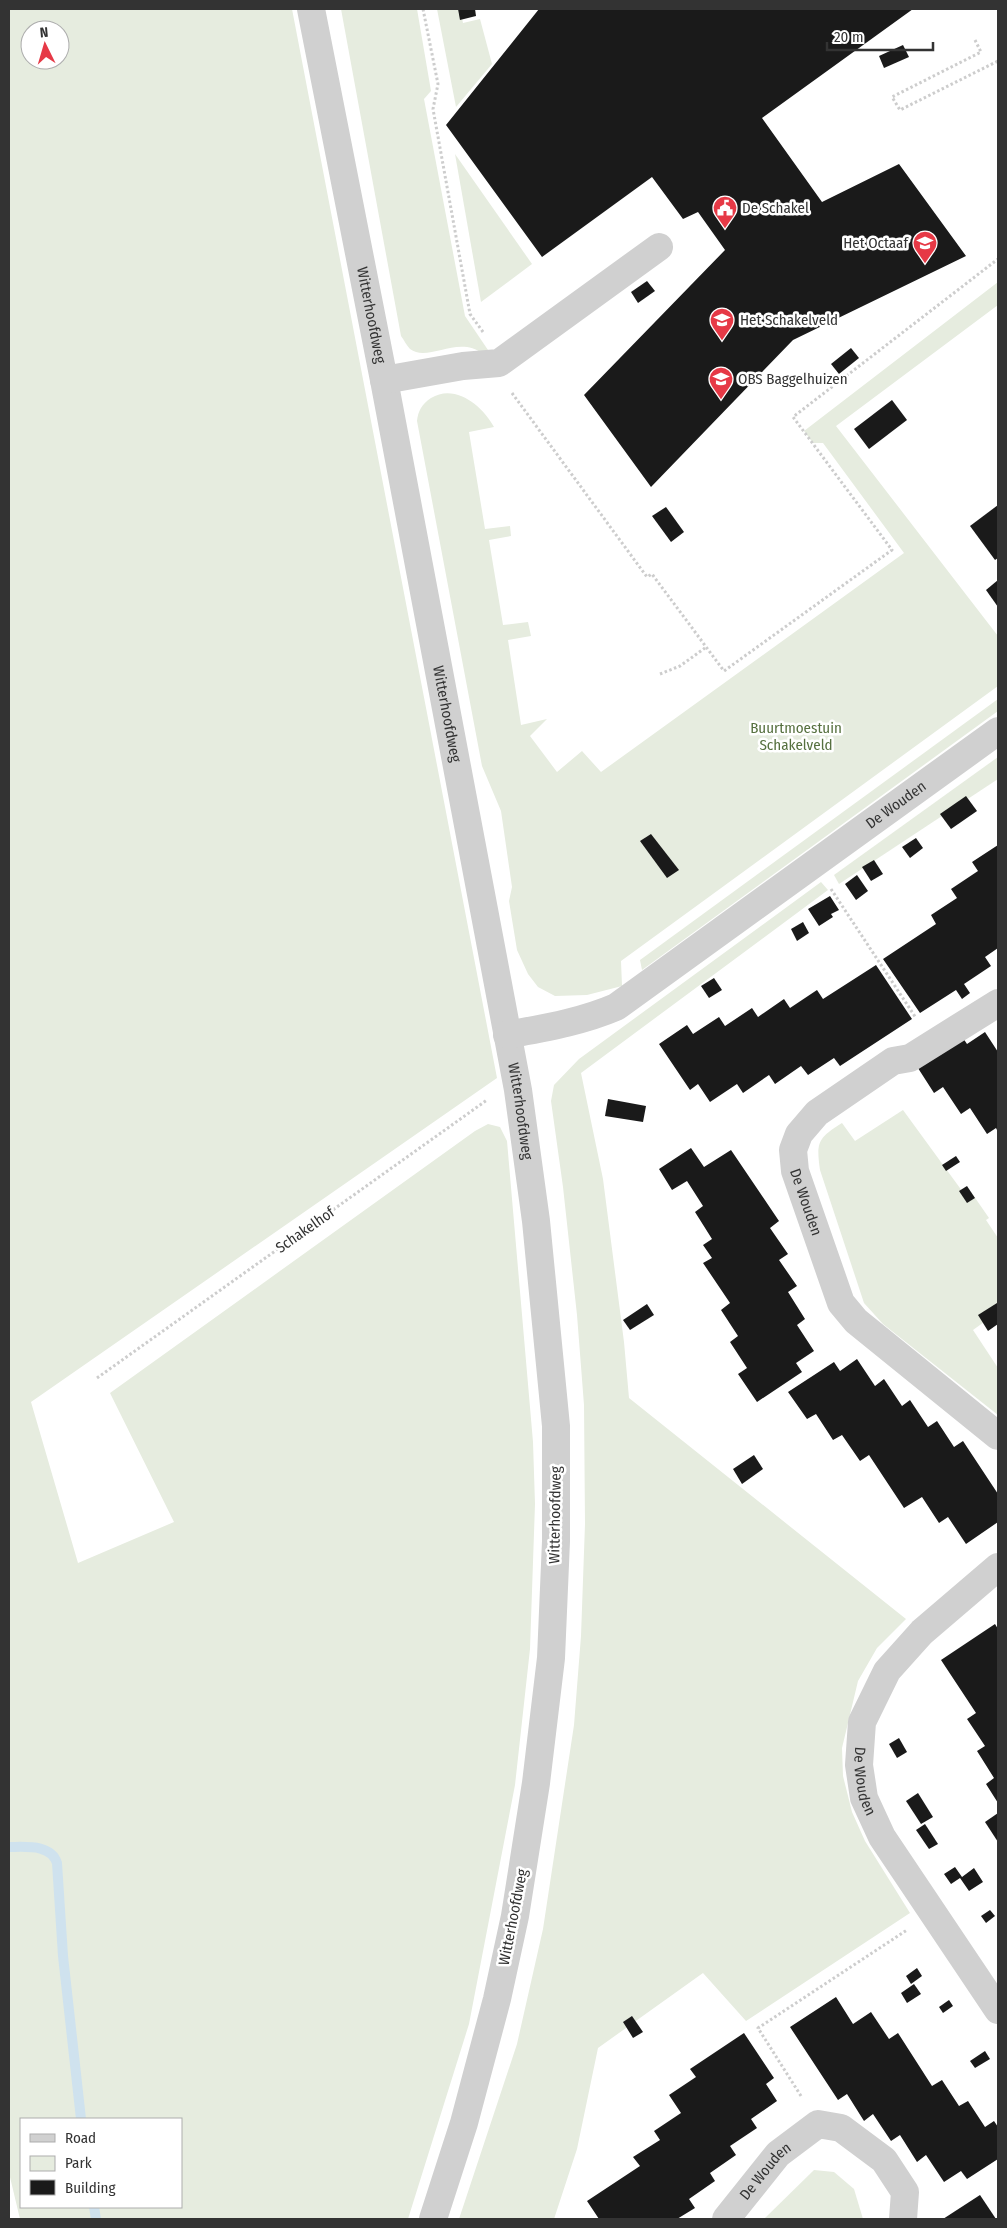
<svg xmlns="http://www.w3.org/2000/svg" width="1007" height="2228" viewBox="0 0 1007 2228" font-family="'Fira Sans Condensed',sans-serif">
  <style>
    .green { fill: #e6ecdf; fill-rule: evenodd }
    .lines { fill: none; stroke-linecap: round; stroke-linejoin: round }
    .stream { stroke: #cfe2ee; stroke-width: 10 }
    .building { fill: #1a1a1a }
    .path { stroke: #cdcdcd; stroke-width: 3; stroke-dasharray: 2.5 2.5; stroke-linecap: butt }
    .minor { stroke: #d0d0d0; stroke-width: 28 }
    .labels { text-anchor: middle; stroke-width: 5; stroke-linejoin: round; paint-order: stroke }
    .poi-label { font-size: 15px; fill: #333; stroke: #fff; text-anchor: start }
    .street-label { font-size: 15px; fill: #333; stroke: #fff }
    .park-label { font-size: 15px; fill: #56703f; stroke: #fff }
  </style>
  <rect width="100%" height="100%" fill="#fff"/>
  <g class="green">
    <path d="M9 9H292L497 1078 31 1402 78 1563 174 1522 110 1393 475 1131 488 1124 500 1127 507 1141 533 1442 535 1504 530 1649 515 1785 469 2024 408 2219H20L9 2173ZM30 30H60V60H30ZM181 2119V2207H21V2119Z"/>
    <path d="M341 9H417L431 91 424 99 465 316 488 350 483 354C458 334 428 363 410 349 407 346 404 340 401 336Z"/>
    <path d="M437 9H460L463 23 480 19 492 64 456 107Z"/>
    <path d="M455 154 532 264 481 302Z"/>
    <path d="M998 282V305L836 426 998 636V686L621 961 622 986 587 995 555 996 538 987 528 974 517 950 509 901 512 887 501 811 482 766 417 421C418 411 422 404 431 398 455 383 483 406 494 427L469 432 485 529 510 526 511 536 489 540 503 625 528 622 531 636 508 640 521 725 547 719 530 736 557 772 582 751 601 772 904 553 823 443H813L804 431Z"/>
    <path d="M998 699V711L642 970 640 960Z"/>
    <path d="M998 757V779L839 884 834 875Z"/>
    <path d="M821 882 828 890 581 1073 603 1179 624 1342 629 1398 906 1619 877 1648 858 1681 842 1748 843 1776 852 1812 865 1841 910 1913 746 2021 703 1973 598 2048 577 2149 554 2219H459L517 2044 543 1929 574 1725 581 1636 585 1524 584 1405 577 1315 563 1187 551 1101 554 1085 579 1059Z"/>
    <path d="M903 1110 965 1195 971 1192 989 1218 986 1220 998 1238V1312L973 1330 998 1368V1415L883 1324 864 1303 820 1170C816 1142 818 1138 842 1123L855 1141Z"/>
    <path d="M814 2170 834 2172 854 2189 863 2219H764Z"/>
  </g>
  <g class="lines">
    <g class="stream">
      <path d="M9 1847C26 1847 51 1844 57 1863L63 1956 81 2119"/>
      <path d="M94 2207 96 2219"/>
    </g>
  </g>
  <g class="building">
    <path d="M458 9H475L476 16 460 20Z"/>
    <path d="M539 9H913L762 118 822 202 899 164 966 256 793 340 651 487 584 395 725 250 698 212 683 219 652 177 542 257 446 125Z"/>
    <path d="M903 45 909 57 884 68 879 56Z"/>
    <path d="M647 281 655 291 638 303 631 292Z"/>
    <path d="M851 348 859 358 839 374 831 364Z"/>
    <path d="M892 400 907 420 869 449 854 429Z"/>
    <path d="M998 505V558L995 560 970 526Z"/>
    <path d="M666 507 684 532 671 542 652 516Z"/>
    <path d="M998 580V607L986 590Z"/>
    <path d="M966 796 977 811 951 829 940 814Z"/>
    <path d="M651 834 679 870 667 878 640 841Z"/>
    <path d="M916 838 923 848 910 858 902 847Z"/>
    <path d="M998 845V948L985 957 991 966 964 984 970 993 962 999 956 990 920 1013 883 959 936 924 931 915 957 898 951 889 978 871 972 862Z"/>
    <path d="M874 860 883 874 871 881 862 867Z"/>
    <path d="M857 875 868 891 856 900 845 884Z"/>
    <path d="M830 896 839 910 831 914 833 917 819 926 808 909Z"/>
    <path d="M803 922 809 933 797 941 791 929Z"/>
    <path d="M876 965 912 1019 840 1066 834 1058 808 1075 801 1066 775 1084 769 1075 743 1093 737 1084 710 1102 698 1084 690 1090 659 1044 687 1025 693 1034 719 1017 725 1026 752 1008 758 1017 784 999 790 1008 817 990 823 999Z"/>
    <path d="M714 978 722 990 709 998 701 986Z"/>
    <path d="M985 1032 998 1052V1132L996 1128 987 1134 970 1108 961 1114 943 1087 934 1093 916 1065 961 1035 967 1044Z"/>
    <path d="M608 1099 646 1106 643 1122 605 1116Z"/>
    <path d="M691 1148 704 1167 731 1150 779 1221 770 1228 788 1254 779 1260 797 1286 788 1292 805 1319 797 1325 814 1351 796 1363 802 1372 757 1402 738 1374 747 1368 730 1342 738 1336 721 1310 730 1303 703 1263 712 1258 703 1245 712 1239 695 1212 703 1206 687 1181 672 1190 659 1169Z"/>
    <path d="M956 1156 960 1162 946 1171 942 1165Z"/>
    <path d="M967 1186 975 1198 967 1203 959 1191Z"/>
    <path d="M997 1303 998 1324 988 1331 978 1315Z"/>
    <path d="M647 1304 654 1315 630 1330 623 1320Z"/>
    <path d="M857 1359 875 1386 884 1379 902 1406 910 1400 928 1427 937 1421 954 1447 963 1441 998 1494V1522L966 1544 948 1517 939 1523 922 1497 904 1508 869 1455 860 1461 842 1435 833 1440 816 1414 807 1419 788 1392 834 1362 840 1371Z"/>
    <path d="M754 1455 763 1469 742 1484 733 1469Z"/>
    <path d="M995 1624 998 1629V1803L986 1784 994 1778 977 1751 985 1746 967 1719 976 1713 941 1660Z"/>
    <path d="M899 1738 907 1752 897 1758 889 1744Z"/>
    <path d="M918 1793 933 1817 921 1824 906 1801Z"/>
    <path d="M998 1813V1842L985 1822Z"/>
    <path d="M925 1824 938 1844 929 1849 916 1830Z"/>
    <path d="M955 1867 962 1877 974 1868 983 1882 969 1891 960 1878 951 1884 944 1874Z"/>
    <path d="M990 1910 995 1916 986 1923 981 1916Z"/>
    <path d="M917 1968 922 1976 911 1984 906 1976Z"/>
    <path d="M914 1984 921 1994 907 2003 901 1993Z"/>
    <path d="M836 1997 853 2024 871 2012 889 2039 898 2033 932 2086 942 2080 959 2106 968 2101 985 2127 994 2121 998 2127V2159L967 2179 961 2171 944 2182 926 2155 917 2162 900 2135 891 2141 873 2114 864 2121 847 2094 838 2100 790 2027Z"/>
    <path d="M949 2000 953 2006 943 2013 939 2007Z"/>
    <path d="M632 2016 643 2032 633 2038 623 2022Z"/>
    <path d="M744 2033 774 2078 766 2084 777 2101 751 2119 757 2128 730 2146 736 2155 710 2173 715 2181 689 2199 695 2208 677 2219H599L587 2201 640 2166 633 2157 660 2140 654 2131 681 2113 669 2095 696 2077 690 2069Z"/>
    <path d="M985 2051 990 2059 975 2068 970 2061Z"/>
    <path d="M980 2195 996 2219H943Z"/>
  </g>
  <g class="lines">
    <g class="path">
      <path d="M423 9 438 84 433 109 470 314 483 332"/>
      <path d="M975 40 981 52 892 97 900 110 998 61"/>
      <path d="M512 393 647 577 652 574 724 671 892 550 793 417 998 259"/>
      <path d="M660 674 680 666 705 648"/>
      <path d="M831 889 916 1018"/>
      <path d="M97 1378 487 1100"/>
      <path d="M801 2096 758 2028 907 1930"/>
    </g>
    <g class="minor">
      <path id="s1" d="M311 9 384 380 518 1090 536 1221 556 1426V1541L551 1658 536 1783 515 1916 497 1999 464 2123 433 2219"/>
      <path d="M384 380 463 366 499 363 659 247"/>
      <path id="s2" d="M998 1003 910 1058 893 1061 817 1113 799 1134 793 1150 795 1171 841 1303 856 1321 998 1436"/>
      <path id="s3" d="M507 1035C544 1028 581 1022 616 1007L998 731"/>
      <path id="s4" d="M998 1567 922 1632 887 1671 862 1722 859 1765 864 1798 882 1837 998 2010"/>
      <path id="s5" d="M726 2219 778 2154 818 2124 841 2128 884 2160 905 2192 903 2219"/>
    </g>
  </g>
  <defs>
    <symbol id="civic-pin" viewBox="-11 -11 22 30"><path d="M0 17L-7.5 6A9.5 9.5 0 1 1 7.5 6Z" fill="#e63946" stroke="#fff"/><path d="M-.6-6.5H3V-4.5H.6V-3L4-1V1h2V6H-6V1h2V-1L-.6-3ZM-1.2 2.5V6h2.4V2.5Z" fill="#fff"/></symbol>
    <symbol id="school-pin" viewBox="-11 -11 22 30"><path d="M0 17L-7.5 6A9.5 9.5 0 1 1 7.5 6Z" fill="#e63946" stroke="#fff"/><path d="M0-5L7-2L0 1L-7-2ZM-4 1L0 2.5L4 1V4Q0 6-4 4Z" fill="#fff"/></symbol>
  </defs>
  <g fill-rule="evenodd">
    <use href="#civic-pin" x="711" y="194" width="28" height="38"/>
    <use href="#school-pin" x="911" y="229" width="28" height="38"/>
    <use href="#school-pin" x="708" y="306" width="28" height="38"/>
    <use href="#school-pin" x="707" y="365" width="28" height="38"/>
  </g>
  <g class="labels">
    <g class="poi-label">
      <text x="742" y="213">De Schakel</text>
      <text x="908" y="248" text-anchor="end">Het Octaaf</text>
      <text x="740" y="325">Het Schakelveld</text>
      <text x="738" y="384">OBS Baggelhuizen</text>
    </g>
    <g class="street-label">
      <text dy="5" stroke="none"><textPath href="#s1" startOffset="312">Witterhoofdweg</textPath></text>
      <text dy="5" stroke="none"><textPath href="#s1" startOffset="718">Witterhoofdweg</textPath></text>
      <text dy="5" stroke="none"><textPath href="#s3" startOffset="458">De Wouden</textPath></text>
      <text dy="5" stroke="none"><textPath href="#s1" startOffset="1122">Witterhoofdweg</textPath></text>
      <text dy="5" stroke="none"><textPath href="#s2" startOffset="312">De Wouden</textPath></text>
      <text transform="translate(305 1230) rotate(-35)" y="5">Schakelhof</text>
      <text transform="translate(555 1515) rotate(-89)" y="5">Witterhoofdweg</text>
      <text dy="5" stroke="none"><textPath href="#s4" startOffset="269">De Wouden</textPath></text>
      <text transform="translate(513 1917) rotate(-79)" y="5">Witterhoofdweg</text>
      <text dy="5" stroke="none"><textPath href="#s5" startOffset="62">De Wouden</textPath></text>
    </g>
    <g class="park-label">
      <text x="796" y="733">Buurtmoestuin<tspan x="796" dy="17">Schakelveld</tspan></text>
    </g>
  </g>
  <rect width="1007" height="2228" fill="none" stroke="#333333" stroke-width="20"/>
  <rect x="20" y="2118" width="162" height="90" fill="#ffffff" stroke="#adadad"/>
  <rect x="30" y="2134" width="25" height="8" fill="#d0d0d0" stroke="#adadad"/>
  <text x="65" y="2143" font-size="15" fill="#333333">Road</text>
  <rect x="30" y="2156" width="25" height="15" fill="#e6ecdf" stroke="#adadad"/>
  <text x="65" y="2168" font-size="15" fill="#333333">Park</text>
  <rect x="30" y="2180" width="25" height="15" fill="#1a1a1a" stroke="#adadad"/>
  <text x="65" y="2193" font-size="15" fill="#333333">Building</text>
  <g transform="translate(45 45) rotate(355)"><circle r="24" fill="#ffffff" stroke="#adadad"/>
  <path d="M0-4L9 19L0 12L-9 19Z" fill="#e63946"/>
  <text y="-8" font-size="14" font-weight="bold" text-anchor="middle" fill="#333333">N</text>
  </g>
  <path d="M827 42v8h106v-8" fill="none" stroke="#333333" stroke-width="2.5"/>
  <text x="834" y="42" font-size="15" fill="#333333" stroke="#ffffff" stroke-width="4" paint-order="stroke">20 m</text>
</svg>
